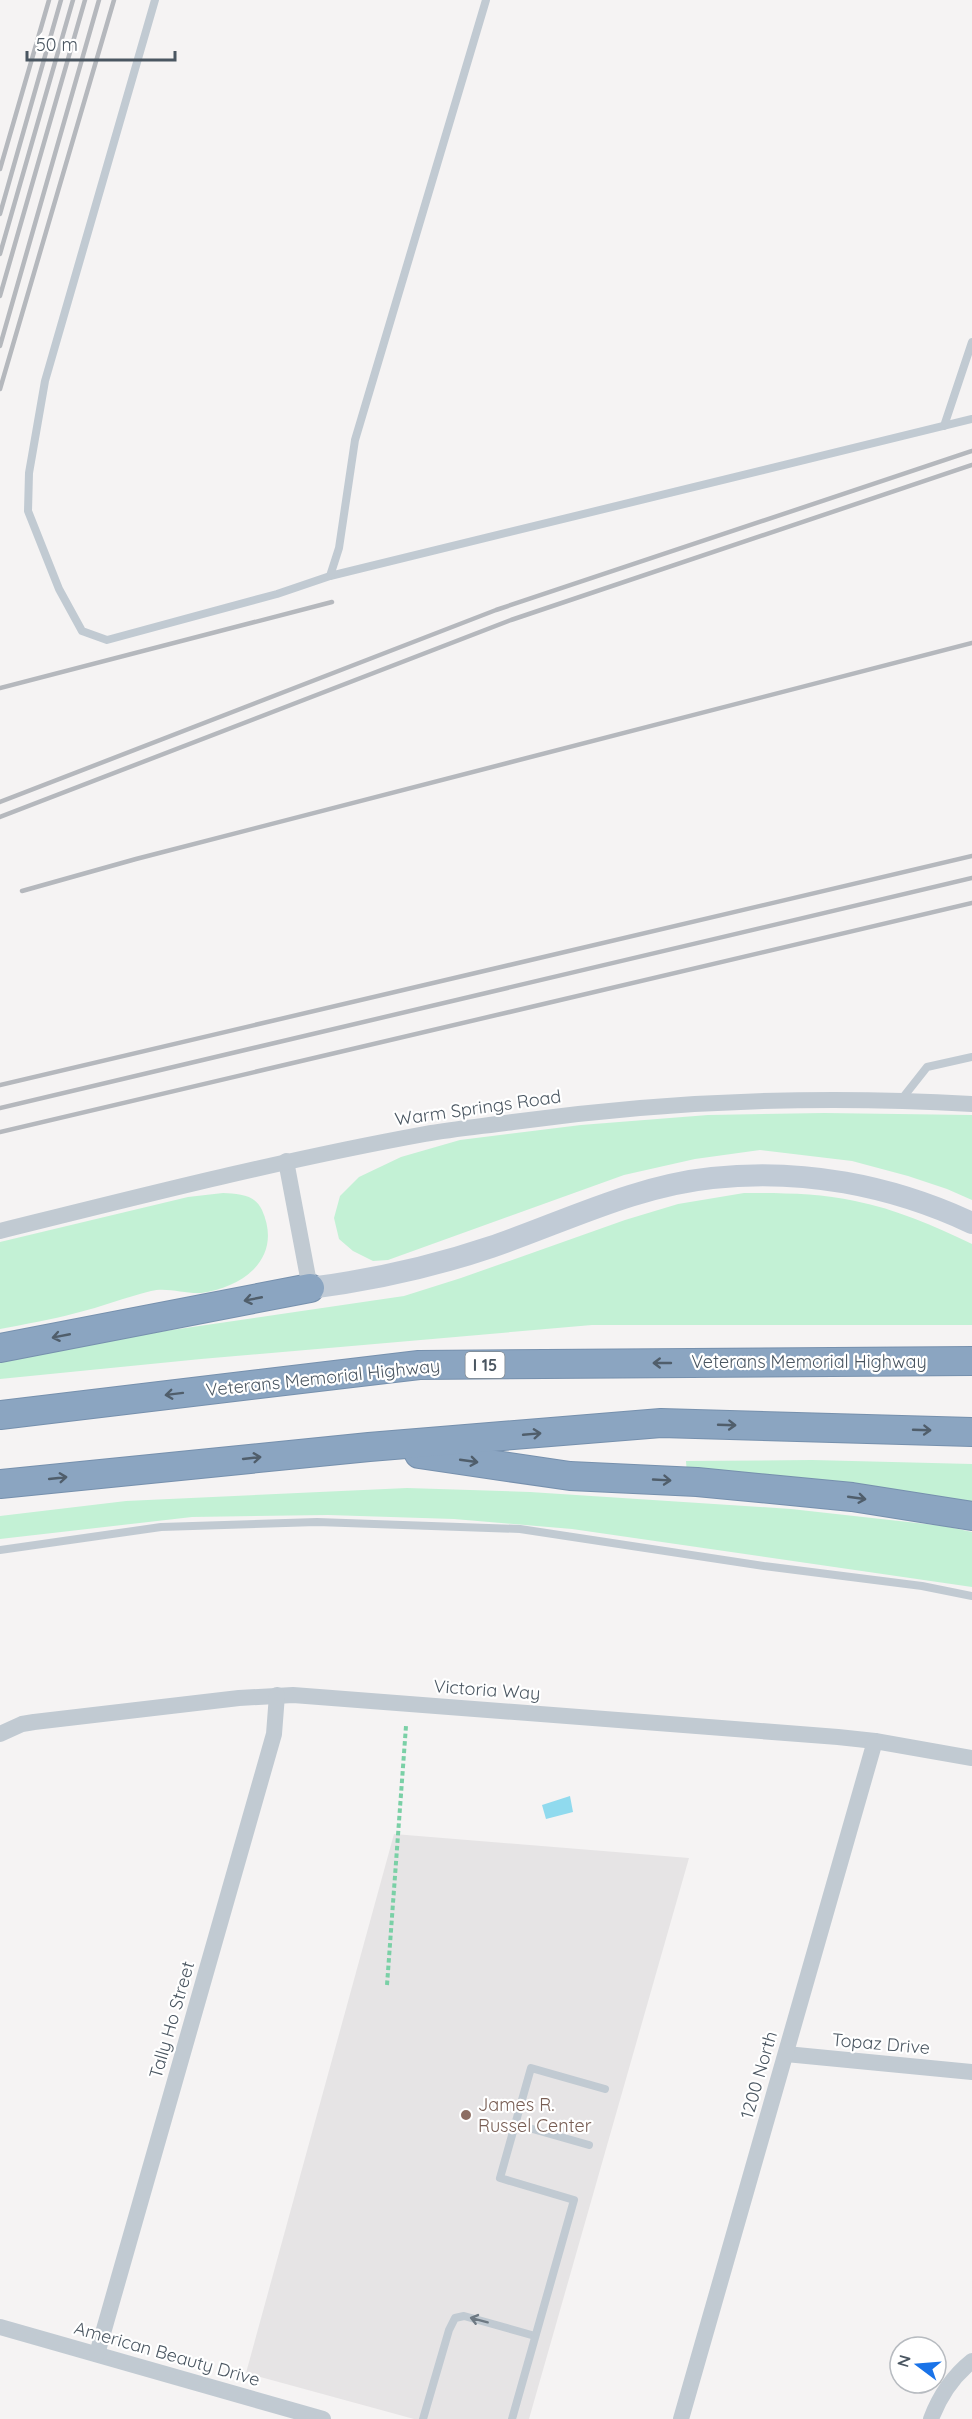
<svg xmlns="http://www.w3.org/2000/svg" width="972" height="2419" viewBox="0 0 972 2419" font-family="Quicksand,sans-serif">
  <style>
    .education { fill: #e6e4e5 }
    .green { fill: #c3f1d5 }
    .water { fill: #90daee }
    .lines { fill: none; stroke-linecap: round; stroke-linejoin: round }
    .highway-casing { stroke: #7690ad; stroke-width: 30 }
    .path { stroke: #7ad0a6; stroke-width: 4; stroke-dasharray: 4.5 3; stroke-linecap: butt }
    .lane { stroke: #c1cad2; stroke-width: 8 }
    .street { stroke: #c1cad2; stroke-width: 16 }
    .secondary { stroke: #c1cbd6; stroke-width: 22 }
    .highway { stroke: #8ba5c1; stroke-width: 28 }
    .rail { stroke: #b5b8bd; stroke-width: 4.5 }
    .oneway { stroke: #505e6b }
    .oneway2 { stroke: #6e7983 }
    .education-dot { fill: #8d6e63; stroke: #fff; stroke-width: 2 }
    .labels { text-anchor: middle; stroke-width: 4.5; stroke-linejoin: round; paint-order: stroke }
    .shield { fill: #fff; stroke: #808990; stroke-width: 1.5 }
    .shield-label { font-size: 16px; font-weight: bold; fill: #4a5661 }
    .street-label { font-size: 18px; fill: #4a5661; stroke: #fff }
    .education-label { font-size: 18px; fill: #785e54; stroke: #fff; text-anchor: start }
  </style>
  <rect width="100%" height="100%" fill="#f5f3f3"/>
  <path class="education" d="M394 1834 689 1858 529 2419H414L246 2373Z"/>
  <g class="green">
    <path d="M824 1113 972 1115V1200L947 1189 908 1176 852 1161 760 1150 695 1159 624 1175 388 1260 373 1261 353 1251 339 1239 334 1218 340 1196 359 1177 401 1157 460 1140 581 1125 708 1115Z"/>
    <path d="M223 1193C238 1194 255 1194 262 1210 283 1257 245 1287 201 1293 185 1294 167 1287 151 1291 126 1297 101 1307 76 1313 51 1320 25 1324 0 1329V1242L188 1197Z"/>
    <path d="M744 1193C781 1193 819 1193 855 1201 896 1209 934 1226 972 1244V1325H592L201 1359 0 1379V1358L103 1340 404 1296 461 1278 625 1220 678 1204Z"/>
    <path d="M812 1460 972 1464V1505L687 1474 686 1461Z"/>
    <path d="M407 1488 530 1492 791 1509 944 1526 972 1532V1587L572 1529 454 1519 328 1515 192 1517 0 1539V1516L126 1501Z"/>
  </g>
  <path class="water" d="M570 1796 573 1812 546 1819 542 1805Z"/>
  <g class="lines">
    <defs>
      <g id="highway">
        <path d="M0 1348 310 1288"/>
        <path d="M0 1415 419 1365 972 1361"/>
        <path d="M419 1454 570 1476 697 1482 852 1497 972 1516"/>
        <path d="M0 1484 369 1447 661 1423 972 1432"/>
      </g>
    </defs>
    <use href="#highway" class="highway-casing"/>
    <path class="path" d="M387 1985 406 1726"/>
    <g class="lane">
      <path d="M155 0 45 381 29 473 28 511 59 589 82 631 107 640 277 594 330 576 972 419"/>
      <path d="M944 426 972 342"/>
      <path d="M330 576 339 548 355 440 486 0"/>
      <path d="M901 1100 927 1067 972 1057"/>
      <path d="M0 1550 161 1527 317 1522 520 1529 764 1566 922 1586 972 1596"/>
      <path d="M515 2124 589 2145"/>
      <path d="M423 2419 449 2330 455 2318 464 2316 535 2336"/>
      <path d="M512 2419 574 2200 500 2178 531 2068 605 2089"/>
    </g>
    <g class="street">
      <path d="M286 1161 310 1288"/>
      <path d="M0 1231C141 1196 282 1160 425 1134 454 1129 484 1126 513 1122 665 1101 819 1095 972 1104"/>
      <path d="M0 1734 22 1724 34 1722 239 1698 293 1695 838 1737 875 1741 972 1758"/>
      <path d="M786 2054 972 2072"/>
      <path d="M0 2327 323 2419"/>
      <path d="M97 2354 274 1734 277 1695"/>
      <path d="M681 2419 875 1741"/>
      <path d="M931 2419C940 2395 952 2377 972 2361"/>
    </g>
    <path class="secondary" d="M310 1288C373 1280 432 1267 491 1247 564 1222 635 1186 712 1178 801 1168 891 1185 972 1223"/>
    <use href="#highway" class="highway"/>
    <g class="rail">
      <path d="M0 169 49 0"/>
      <path d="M0 214 61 0"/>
      <path d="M0 254 73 0"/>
      <path d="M0 296 85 0"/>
      <path d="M0 346 99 0"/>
      <path d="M0 389 114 0"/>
      <path d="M0 688 332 602"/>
      <path d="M0 802 496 610 972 451"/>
      <path d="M0 817 511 620 972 465"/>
      <path d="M22 891 136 859 972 643"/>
      <path d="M0 1085 972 856"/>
      <path d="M0 1108 972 878"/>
      <path d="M0 1132 972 903"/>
    </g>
  </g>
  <defs><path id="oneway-shaft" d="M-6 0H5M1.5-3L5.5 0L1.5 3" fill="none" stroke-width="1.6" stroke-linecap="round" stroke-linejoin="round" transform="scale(1.5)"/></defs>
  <g class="oneway">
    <use href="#oneway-shaft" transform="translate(253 1299) rotate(169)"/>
    <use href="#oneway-shaft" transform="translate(61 1336) rotate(169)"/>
    <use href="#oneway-shaft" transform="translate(662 1363) rotate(180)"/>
    <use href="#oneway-shaft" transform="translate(174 1394) rotate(173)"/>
    <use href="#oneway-shaft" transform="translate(727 1425) rotate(2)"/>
    <use href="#oneway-shaft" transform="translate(922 1430) rotate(2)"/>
    <use href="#oneway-shaft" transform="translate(532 1434) rotate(-5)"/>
    <use href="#oneway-shaft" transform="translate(252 1458) rotate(-6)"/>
    <use href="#oneway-shaft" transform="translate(469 1461) rotate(8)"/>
    <use href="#oneway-shaft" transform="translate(58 1478) rotate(-6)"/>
    <use href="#oneway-shaft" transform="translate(662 1480) rotate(3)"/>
    <use href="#oneway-shaft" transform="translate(857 1498) rotate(8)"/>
  </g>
  <use class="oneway2" href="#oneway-shaft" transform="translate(479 2320) rotate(-165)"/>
  <circle class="education-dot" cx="466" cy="2115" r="6"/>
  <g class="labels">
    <rect class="shield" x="465.5" y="1352" width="39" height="26" rx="4.5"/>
    <g class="shield-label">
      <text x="485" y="1371">I 15</text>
    </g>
    <g class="street-label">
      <text transform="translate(478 1108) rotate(-8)" y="6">Warm Springs Road</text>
      <text x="809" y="1368">Veterans Memorial Highway</text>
      <text transform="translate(323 1378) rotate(-6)" y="6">Veterans Memorial Highway</text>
      <text transform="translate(487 1690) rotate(4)" y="6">Victoria Way</text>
      <text transform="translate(172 2020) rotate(-74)" y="6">Tally Ho Street</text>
      <text transform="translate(881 2044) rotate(5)" y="6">Topaz Drive</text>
      <text transform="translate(759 2075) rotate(-74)" y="6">1200 North</text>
      <text transform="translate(167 2354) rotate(16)" y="6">American Beauty Drive</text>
    </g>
    <g class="education-label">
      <text x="478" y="2111">James R.<tspan x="478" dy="21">Russel Center</tspan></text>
    </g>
  </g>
  <g transform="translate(918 2365) rotate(286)"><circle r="28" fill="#ffffff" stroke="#b7bbc0" stroke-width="1.5"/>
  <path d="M0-4.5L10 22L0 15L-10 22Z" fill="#1a73e8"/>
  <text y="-9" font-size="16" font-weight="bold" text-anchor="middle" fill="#4a5661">N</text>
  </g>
  <path d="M27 51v9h148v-9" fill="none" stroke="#4a5661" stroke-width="3"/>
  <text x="36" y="51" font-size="18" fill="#4a5661" stroke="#ffffff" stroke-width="4.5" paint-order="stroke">50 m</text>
</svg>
